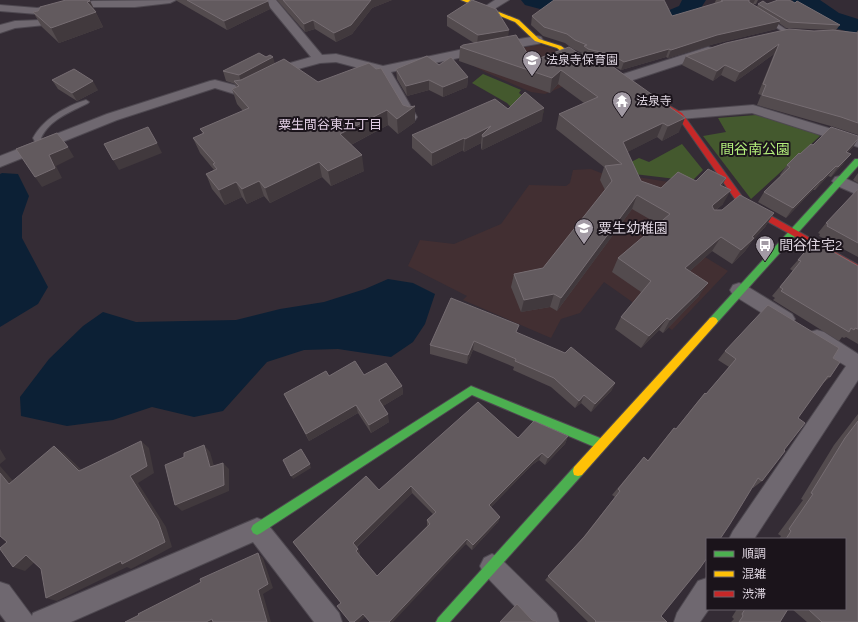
<svg xmlns="http://www.w3.org/2000/svg" width="858" height="622" viewBox="0 0 858 622" font-family="Raleway,'Noto Sans JP',sans-serif">
  <style>
    .education { fill: #422f32 }
    .green { fill: #44592e }
    .water { fill: #0c2035 }
    .lines { fill: none; stroke-linecap: round; stroke-linejoin: round }
    .river { fill: #0c2035; fill-rule: evenodd }
    .lane-casing { stroke: #4e4850; stroke-width: 2 }
    .street-casing { stroke: #4e4850; stroke-width: 2 }
    .fast-casing { stroke: #4e4850; stroke-width: 2 }
    .slow-casing { stroke: #4e4850; stroke-width: 2 }
    .jam-casing { stroke: #4e4850; stroke-width: 2 }
    .lane { fill: #6f6870; fill-rule: evenodd }
    .street { fill: #6f6870; fill-rule: evenodd }
    .fast { fill: #4caf50; fill-rule: evenodd }
    .slow { fill: #ffc107; fill-rule: evenodd }
    .jam { fill: #c62828; fill-rule: evenodd }
    .wall { fill: #534b4e; fill-rule: evenodd }
    .shaded-wall { fill: #41393d }
    .building { fill: #625a5e; stroke: #766d72; fill-rule: evenodd }
    .labels { text-anchor: middle; stroke-width: 4; stroke-linejoin: round; paint-order: stroke }
    .far-poi-label { font-size: 12px; fill: #ded5e0; stroke: #1b141b; text-anchor: start }
    .far-neighbourhood-label { font-size: 13px; fill: #dfcce2; stroke: #1b141b }
    .park-label { font-size: 14px; fill: #b3ee7b; stroke: #1b141b }
    .poi-label { font-size: 14px; fill: #ded5e0; stroke: #1b141b; text-anchor: start }
  </style>
  <rect width="100%" height="100%" fill="#342c35"/>
  <g class="education">
    <path d="M539 45 551 48 595 73 545 94 531 92 485 72 459 58Z"/>
    <path d="M591 169 601 173 631 176 675 183 684 190 649 223 728 271 672 330 604 282 580 313 561 319 551 338 463 300 467 296 408 266 420 240 454 244 501 224 529 185 566 186 570 183 573 170Z"/>
  </g>
  <g class="green">
    <path d="M483 74 521 90 519 93 544 112 524 120 507 103 472 83Z"/>
    <path d="M756 115 815 131 820 136 751 199 703 136 726 132 718 118Z"/>
    <path d="M682 144 703 170 687 186 676 179 634 174 625 165 639 158 649 162Z"/>
  </g>
  <g class="water">
    <path d="M2 173 18 174 29 196 22 216V238L48 287 38 304 0 327V174Z"/>
    <path d="M388 279 413 283 435 294 425 324 413 342 391 357 338 349 304 350 267 362 223 411 194 417 152 407 113 420 67 426 21 416 20 397 49 359 83 326 103 312 136 322 236 320 280 309 324 302 365 289Z"/>
  </g>
  <g class="lines">
    <g class="river">
      <path d="M521 0H560L590 8 626 12 667 11 679 6 682 0H706L696 16 671 25 626 26 589 22 525 5Z"/>
      <path d="M792 0H820L839 13 858 19V34C836 29 806 20 792 0Z"/>
    </g>
    <defs>
      <g id="lane">
        <path d="M766 19H770L793 34 788 35 766 21Z"/>
        <path d="M86 100 89 102 88 103C71 112 50 119 41 138L45 145 44 147H38L33 138C43 119 66 106 86 100Z"/>
      </g>
      <g id="street">
        <path d="M176 0 170 3 135 7H93L37 14 0 11V5L37 8 93 1Z"/>
        <path d="M264 0H276L322 55 336 54 383 66 478 46 537 36 541 37 543 40 541 43 537 44 478 54 391 72 417 117 415 120 410 121 405 120 403 117 378 73 336 62 320 63 291 71 245 94 238 95 215 88 117 120 0 167V156L107 114 210 81 215 80 242 87 283 65 311 57Z"/>
        <path d="M495 0H509L491 11H483L481 9Z"/>
        <path d="M41 20 45 21 47 23 45 25 15 28 0 33V25L15 21Z"/>
        <path d="M708 47 712 48 714 51 712 54 627 82H617L616 79 617 76Z"/>
        <path d="M753 105 858 137V147L752 113 680 119 675 118 673 115 675 112 680 111Z"/>
        <path d="M840 176 858 184V195L835 185 832 181 835 177Z"/>
        <path d="M739 283 745 285 792 314 795 319 792 324 786 327 780 324 733 295 730 290 733 285Z"/>
        <path d="M817 330 824 332 858 354V380L754 539H729L733 531 846 366 810 344 808 338 810 332Z"/>
        <path d="M257 518 265 521 339 613 342 622H314L253 542 71 622H6L0 614V582L9 585 32 616 33 613Z"/>
        <path d="M492 554 500 558 556 613 559 622H530L484 574 480 566 484 558Z"/>
        <path d="M707 578V609H709L700 622H674L677 613 698 581Z"/>
      </g>
      <g id="fast">
        <path d="M855 159H858V166L716 324H710L708 321 710 318Z"/>
        <path d="M471 386 605 440 606 444 605 448 601 449 597 448 472 395 261 533 257 535 253 533 251 529 253 525Z"/>
        <path d="M578 466 582 467 583 471 582 475 450 622H436L438 618 574 467Z"/>
      </g>
      <g id="slow">
        <path d="M461 0H469L519 20 539 39 561 46 582 61 590 64 587 66 578 64 557 48 535 41 515 22Z"/>
        <path d="M713 317 716 318 718 321 716 324 582 475 578 476 574 475 573 471 574 467 710 318Z"/>
      </g>
      <path id="jam" d="M661 101 682 113 746 202 858 265V272L740 206 678 117 659 104V102Z"/>
    </defs>
    <use href="#lane" class="lane-casing"/>
    <use href="#street" class="street-casing"/>
    <use href="#fast" class="fast-casing"/>
    <use href="#slow" class="slow-casing"/>
    <use href="#jam" class="jam-casing"/>
    <use href="#lane" class="lane"/>
    <use href="#street" class="street"/>
    <use href="#fast" class="fast"/>
    <use href="#slow" class="slow"/>
    <use href="#jam" class="jam"/>
  </g>
  <g class="wall">
    <path d="M176 0H267L270 9 227 30 177 1Z"/>
    <path d="M277 0H392L372 8 352 34 336 42 315 29 305 32Z"/>
    <path d="M716 0H758L756 4H752L757 7 758 4 795 3 840 25 836 30H833L856 33 858 30V135L834 127 757 105 761 95 758 94 774 54 735 82 721 75 713 81 682 65 686 56 814 31 833 30 786 28 779 23 776 29 714 44 668 58 666 57 621 70 608 63 679 132 662 141 657 137 627 152 641 181 661 188 696 181 726 178 722 186 723 204 716 210 774 213 765 227 753 240 745 251 732 264 712 251 690 271 699 296 663 333 659 330 641 348 615 329 621 317 641 292 612 272 618 258 658 224 632 209 557 311 550 307 521 312 511 287 514 274 543 268 605 190 600 180 604 167 556 129 559 114 584 103 558 84 550 93 459 61 460 47 474 43 447 26V16L508 37 532 61 578 53 582 54V53L573 49 565 43 543 36 531 25 532 16H672L714 4Z"/>
    <path d="M90 1 103 27 59 43 42 27 33 12Z"/>
    <path d="M275 64 318 82 409 107 415 106V122L398 134 388 125 351 145 364 171 331 186 322 177 270 203 264 196 247 204 242 197 225 205 212 189 206 174 214 170 200 153 193 138 203 134 200 129 243 111 237 104 232 89 236 87 235 84 226 81 223 71Z"/>
    <path d="M439 65 468 77 467 87 443 97 429 90 407 96 397 79 396 69Z"/>
    <path d="M52 80 98 90 77 101 58 89Z"/>
    <path d="M508 109 542 121 482 150 481 148V143L464 152 463 150 432 166 412 148V135Z"/>
    <path d="M813 145 853 147 847 153 843 164 831 177 828 176 815 190H813L786 218 758 202 764 192 781 176 780 175 787 165 800 154Z"/>
    <path d="M858 173V183L853 180Z"/>
    <path d="M858 189V257L819 236 820 234 818 233 826 223Z"/>
    <path d="M798 260 858 266V344L846 337 844 338 842 337 839 341 773 300 775 298 772 296 793 271 790 269Z"/>
    <path d="M517 333 615 383 611 391 591 412 581 403 575 408 551 387 513 370 514 367 473 350 467 364 430 354V345Z"/>
    <path d="M725 351 833 358 830 377 822 384 798 418 784 450 762 481 753 488 752 487 661 616 667 622H588L545 580 581 540 615 497 612 495 644 457 648 460 668 435 674 428 676 429 698 401 705 393 706 394 729 367 718 360Z"/>
    <path d="M364 375 402 386 403 394 383 406 389 422 371 433 358 413 309 441 288 402 284 394 329 376Z"/>
    <path d="M858 414V622H807L792 609H845V539H779L781 536 778 534 803 500 801 499 834 445Z"/>
    <path d="M568 436 565 444 545 465 539 460 532 465 491 507 500 517 498 522 472 550 466 544 365 617 341 603 293 542 379 490 518 438ZM412 493 433 514 427 520V526L377 576 359 555 360 553 357 547Z"/>
    <path d="M737 609H788L780 622H731L734 619 732 617Z"/>
  </g>
  <g class="shaded-wall">
    <path d="M371 0H392L372 8 352 34 336 42 334 33Z"/>
    <path d="M749 0H755L753 4 745 8Z"/>
    <path d="M90 1 103 27 59 43 51 28 87 2Z"/>
    <path d="M268 1 270 9 227 30 224 21Z"/>
    <path d="M313 20 315 29 305 32 304 24Z"/>
    <path d="M780 21 776 29 714 44 668 58 671 50 717 35Z"/>
    <path d="M509 30 508 39 477 45 478 35Z"/>
    <path d="M779 44 774 54 735 82 740 72Z"/>
    <path d="M669 49 666 57 621 70 624 62Z"/>
    <path d="M273 57 276 67 242 85 239 75Z"/>
    <path d="M725 65 721 75 713 81 717 71Z"/>
    <path d="M561 70 558 84 550 93 552 78Z"/>
    <path d="M468 77 467 87 443 97V87Z"/>
    <path d="M429 80V90L407 96 406 86Z"/>
    <path d="M93 81 98 90 77 101 72 93Z"/>
    <path d="M415 106V122L398 134 397 119Z"/>
    <path d="M544 108 542 121 482 150 483 137 482 135 481 143 464 152 465 139 491 126Z"/>
    <path d="M387 110 388 125 343 149 340 134Z"/>
    <path d="M685 118 679 132 662 141 668 126Z"/>
    <path d="M663 123 657 137 618 157 623 142Z"/>
    <path d="M464 138 463 150 432 166V153Z"/>
    <path d="M858 139 853 147 838 162 846 152Z"/>
    <path d="M157 143 162 153 119 170 113 160Z"/>
    <path d="M68 147 74 157 56 166 62 178 42 187 35 177 49 155Z"/>
    <path d="M851 154 843 164 831 177 838 167Z"/>
    <path d="M362 155 364 171 331 186 328 171Z"/>
    <path d="M319 162 322 177 270 203 265 188Z"/>
    <path d="M836 166 828 176 815 190 822 180Z"/>
    <path d="M726 178 718 193 720 185Z"/>
    <path d="M821 180 813 190 786 218 793 208Z"/>
    <path d="M259 181 264 196 247 204 242 189Z"/>
    <path d="M236 182 242 197 225 205 219 190Z"/>
    <path d="M731 190 723 204 706 218 714 204Z"/>
    <path d="M637 195 632 209 557 311 561 298Z"/>
    <path d="M774 213 765 227 753 240 745 251 732 264 741 250 752 237Z"/>
    <path d="M721 237 712 251 678 282 685 268Z"/>
    <path d="M708 283 699 296 663 333 670 320Z"/>
    <path d="M554 294 550 307 521 312 524 300Z"/>
    <path d="M667 318 659 330 641 348 649 336Z"/>
    <path d="M474 341 473 350 467 364 468 355Z"/>
    <path d="M615 383 611 391 591 412 595 404Z"/>
    <path d="M402 386 403 394 380 408 379 400Z"/>
    <path d="M584 395 581 403 575 408 579 401Z"/>
    <path d="M356 405 358 413 309 441 306 434Z"/>
    <path d="M388 414 389 422 371 433 369 425Z"/>
    <path d="M568 436 565 444 545 465 548 458Z"/>
    <path d="M141 441 149 448 154 473 138 483 166 527 172 547 131 569 127 567 57 601 46 598 130 476Z"/>
    <path d="M204 445 210 452 216 473 210 467Z"/>
    <path d="M54 446 64 453 89 477 79 471Z"/>
    <path d="M0 449 6 459 0 464Z"/>
    <path d="M542 453 539 460 532 465 487 511 489 505 535 459Z"/>
    <path d="M223 463 229 469V491L182 511 175 505Z"/>
    <path d="M310 464 311 468 293 479 291 476Z"/>
    <path d="M0 466 21 490 9 484 0 473Z"/>
    <path d="M411 486 412 493 355 548 353 543Z"/>
    <path d="M500 517 498 522 472 550 473 545Z"/>
    <path d="M467 539 466 544 393 622H389Z"/>
    <path d="M358 549 360 553 358 556 356 551Z"/>
    <path d="M258 553 263 558 273 588 263 594 271 622H267L258 590Z"/>
    <path d="M26 555 38 559 25 571 13 567Z"/>
    <path d="M363 614 365 617 359 622H354Z"/>
    <path d="M212 619 218 622H206Z"/>
  </g>
  <g class="building">
    <path d="M66 0H89L90 1 87 2 96 12 51 28 33 12 38 11 40 8V7Z"/>
    <path d="M187 0H267L268 1 224 21Z"/>
    <path d="M283 0H371L351 25 334 33 313 20 304 24Z"/>
    <path d="M472 0 496 9 509 30 478 35 447 16Z"/>
    <path d="M554 0H664L672 16 723 1 721 0H749V2L780 21 717 35 671 50 669 49 624 62 612 55 588 49 584 46 587 45 575 40 567 34 544 27 532 16Z"/>
    <path d="M778 0H789L795 3 797 1 840 25 789 22 758 4 763 1 767 4Z"/>
    <path d="M789 29 814 31 833 30 858 33V123L841 117 762 95 766 85 763 84 779 44 740 72 725 65 717 71 686 56 726 43Z"/>
    <path d="M516 35 532 61 569 47 578 53 602 59 685 118 668 126 663 123 623 142 641 181 661 188 678 172 696 181 708 169 726 178 720 185 731 190 714 204 712 206 714 210H722L740 195 774 213 752 237 754 238 741 250 721 237 685 268 708 283 670 320 667 318 649 336 621 317 651 281 618 258 670 214 637 195 561 298 554 294 524 300 514 274 543 268 612 181 605 166 622 164 559 114 598 97 561 70 552 78 460 47 463 45Z"/>
    <path d="M259 53 266 57 270 55 273 57 239 75 223 71Z"/>
    <path d="M427 56 439 65 451 57 468 77 443 87 429 80 406 86 396 69Z"/>
    <path d="M284 59 318 82 369 63 376 69 381 68 403 105 409 107 415 106 397 119 387 110 340 134 362 155 328 171 319 162 265 188 259 181 242 189 236 182 219 190 206 174 217 169 213 164 215 163 193 138 204 133 200 129 249 108 232 89 239 86 234 81 241 80Z"/>
    <path d="M74 69 93 81 72 93 52 80Z"/>
    <path d="M525 92 544 108 483 137 482 135 491 126 465 139 464 138 432 153 412 135 495 99 508 109Z"/>
    <path d="M148 127 157 143 113 160 104 144Z"/>
    <path d="M831 127 858 136V139L846 152 851 154 838 167 836 166 822 180H821L793 208 764 192 790 167 787 165 799 153 800 154 811 144 813 145Z"/>
    <path d="M57 133 68 147 49 155 55 168 35 177 16 149Z"/>
    <path d="M858 189V243L827 226 828 224 826 223Z"/>
    <path d="M814 241 858 266V329L855 328 854 330 851 328 849 332 781 291 783 289 780 287 801 261 798 260Z"/>
    <path d="M451 298 519 325 516 332 565 353 571 347 615 383 595 404 584 395 579 401 554 378 515 361 516 359 474 341 468 355 430 345Z"/>
    <path d="M768 305 839 348 833 358 840 362 830 377 828 376 798 418 805 423 784 450 785 451 762 481 758 478 730 524 720 539H707V558L700 568 661 616 667 622H595L596 621 548 576 585 536 620 491 618 489 644 457 648 461 674 428 676 429 705 393 706 394 736 359 725 351Z"/>
    <path d="M355 361 364 375 386 363 402 386 379 400 388 414 369 425 356 405 306 434 284 394 326 371 329 376Z"/>
    <path d="M478 402 518 438 534 421 568 436 548 458 542 453 535 459 489 505 500 517 473 545 467 539 389 622H370L363 614 354 622H350L337 606 341 603 293 542 366 476 379 490ZM411 486 436 512 427 520 430 524 377 576 356 551 358 549 353 543Z"/>
    <path d="M858 421V622H822L808 609H845V539H786L791 531 789 529 813 494 811 493 845 438Z"/>
    <path d="M141 441 147 466 130 476 158 521 165 542 122 564 121 561 46 598 41 569 26 555 13 567 0 549V548L7 542 0 536V473L9 484 54 446 79 471Z"/>
    <path d="M204 445 210 467 223 463 224 485 175 505 165 465 184 457V453Z"/>
    <path d="M301 449 310 464 291 476 283 460Z"/>
    <path d="M258 553 268 584 258 590 267 622H213L212 619 206 622H125L139 615 138 614 201 582 200 579Z"/>
    <path d="M517 604 532 620 536 621 537 622H500Z"/>
    <path d="M745 609H788L780 622H739L743 616 742 614Z"/>
  </g>
  <defs>
    <symbol id="school-pin" viewBox="-11 -11 22 30"><path d="M0 17L-7.5 6A9.5 9.5 0 1 1 7.5 6Z" fill="#a29aa4" stroke="#1b141b"/><path d="M0-5L7-2L0 1L-7-2ZM-4 1L0 2.5L4 1V4Q0 6-4 4Z" fill="#fff"/></symbol>
    <symbol id="temple-pin" viewBox="-11 -11 22 30"><path d="M0 17L-7.5 6A9.5 9.5 0 1 1 7.5 6Z" fill="#a29aa4" stroke="#1b141b"/><path d="M0-6L5-2H3V0L6.5 2.5H4V6H1.5V3h-3V6H-4V2.5H-6.5L-3 0V-2H-5Z" fill="#fff"/></symbol>
    <symbol id="bus-pin" viewBox="-11 -11 22 30"><path d="M0 17L-7.5 6A9.5 9.5 0 1 1 7.5 6Z" fill="#a29aa4" stroke="#1b141b"/><path d="M-5-6H5V4H4V6H2V4H-2V6H-4V4H-5ZM-3.5-4V0h7V-4ZM-3.5 1.2v1.5H-2V1.2ZM2 1.2v1.5H3.5V1.2Z" fill="#fff"/></symbol>
  </defs>
  <g fill-rule="evenodd">
    <use href="#school-pin" x="521" y="49" width="22" height="30"/>
    <use href="#temple-pin" x="611" y="90" width="22" height="30"/>
    <use href="#school-pin" x="573" y="217" width="22" height="30"/>
    <use href="#bus-pin" x="754" y="234" width="22" height="30"/>
  </g>
  <g class="labels">
    <g class="far-poi-label">
      <text x="546" y="64">法泉寺保育園</text>
      <text x="636" y="105">法泉寺</text>
    </g>
    <g class="far-neighbourhood-label">
      <text x="330" y="129">粟生間谷東五丁目</text>
    </g>
    <g class="park-label">
      <text x="755" y="154">間谷南公園</text>
    </g>
    <g class="poi-label">
      <text x="598" y="233">粟生幼稚園</text>
      <text x="779" y="250">間谷住宅2</text>
    </g>
  </g>
  <rect x="706" y="538" width="140" height="72" fill="#1b141b" stroke="#69616a"/>
  <rect x="714" y="551" width="20" height="6" fill="#4caf50" stroke="#69616a"/>
  <text x="742" y="558" font-size="12" fill="#ded5e0">順調</text>
  <rect x="714" y="571" width="20" height="6" fill="#ffc107" stroke="#69616a"/>
  <text x="742" y="578" font-size="12" fill="#ded5e0">混雑</text>
  <rect x="714" y="591" width="20" height="6" fill="#c62828" stroke="#69616a"/>
  <text x="742" y="598" font-size="12" fill="#ded5e0">渋滞</text>
</svg>
